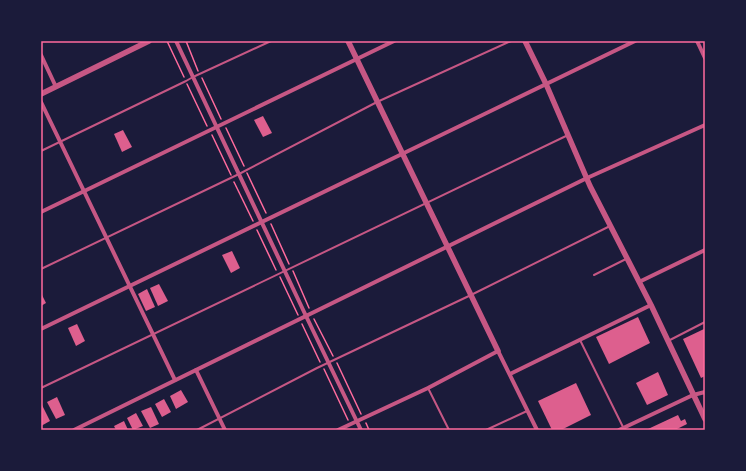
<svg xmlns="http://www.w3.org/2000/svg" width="746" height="471" viewBox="0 0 746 471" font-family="'DM Sans',sans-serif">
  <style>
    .building { fill: #dd5f8e }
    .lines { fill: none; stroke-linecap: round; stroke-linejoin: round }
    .path { stroke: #ff6b9d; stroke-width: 1.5 }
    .service { stroke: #c65784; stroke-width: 2 }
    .minor { stroke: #c65784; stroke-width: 4 }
    .tertiary { stroke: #c65784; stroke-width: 5.5 }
    .neatline { fill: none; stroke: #ff6b9d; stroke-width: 1.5 }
  </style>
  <rect width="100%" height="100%" fill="#1b1b3a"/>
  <g class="building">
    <path d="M263 116 272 133 263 137 254 120Z"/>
    <path d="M123 130 132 147 122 152 114 134Z"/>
    <path d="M232 251 240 268 231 273 222 255Z"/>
    <path d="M159 284 168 301 158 306 150 288Z"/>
    <path d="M147 289 155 307 146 311 138 294Z"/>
    <path d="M41 293 46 303 41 306Z"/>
    <path d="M638 317 650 343 609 364 596 337Z"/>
    <path d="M77 324 85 341 76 346 68 328Z"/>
    <path d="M704 329 705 331V376L701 378 683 339Z"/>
    <path d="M658 372 668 395 647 405 636 383Z"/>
    <path d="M576 383 591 415 561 430H552L538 401Z"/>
    <path d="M181 390 188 402 176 409 170 396Z"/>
    <path d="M57 397 65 415 56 419 47 402Z"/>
    <path d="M164 399 171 412 162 417 155 404Z"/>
    <path d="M41 403 50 421 41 426Z"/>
    <path d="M151 407 159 424 150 428 141 411Z"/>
    <path d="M136 413 143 426 133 430 127 418Z"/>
    <path d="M678 415 681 421 685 419 687 424 675 430H648V429Z"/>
    <path d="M124 421 128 430H116L114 426Z"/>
  </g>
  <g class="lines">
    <g class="path">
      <path d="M167 41 184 77"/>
      <path d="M186 41 198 71"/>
      <path d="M202 78 221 119"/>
      <path d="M187 84 207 126"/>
      <path d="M226 128 244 166"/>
      <path d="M212 135 231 175"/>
      <path d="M247 173 266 213"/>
      <path d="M234 182 253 221"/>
      <path d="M271 224 289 264"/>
      <path d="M257 230 276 270"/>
      <path d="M293 271 309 308"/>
      <path d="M280 277 298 315"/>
      <path d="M314 319 333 356"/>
      <path d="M302 324 320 362"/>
      <path d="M337 363 361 414"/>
      <path d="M324 369 348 420"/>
      <path d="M366 423 369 430"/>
    </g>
    <g class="service">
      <path d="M41 151 186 81 193 77 271 41"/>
      <path d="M41 269 239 174 377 102 511 41"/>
      <path d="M594 275 626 259"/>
      <path d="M580 340 623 427"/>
      <path d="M668 341 705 322"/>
      <path d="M41 388 566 136"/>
      <path d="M428 388 449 430"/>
      <path d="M197 430 317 368 471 295 610 226"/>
      <path d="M486 430 527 411"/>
    </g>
    <g class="minor">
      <path d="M176 41 306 316 361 430"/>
      <path d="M697 41 705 58"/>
      <path d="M41 55 56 87"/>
      <path d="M41 102 175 380"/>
      <path d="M41 212 394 41"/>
      <path d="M639 282 705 250"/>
      <path d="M41 329 635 41"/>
      <path d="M196 370 225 430"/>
      <path d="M510 374 651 305"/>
      <path d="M74 430 587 178 705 125"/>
      <path d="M338 430 428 388 498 351 537 430"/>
      <path d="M619 430 693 395 705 392"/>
    </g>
    <g class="tertiary">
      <path d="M348 41 498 351"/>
      <path d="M525 41 546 84 590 186 651 305 705 419"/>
      <path d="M41 94 149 41"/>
    </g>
  </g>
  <rect width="746" height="471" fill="none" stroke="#1b1b3a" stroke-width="84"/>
  <rect x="42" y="42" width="662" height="387" class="neatline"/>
</svg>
